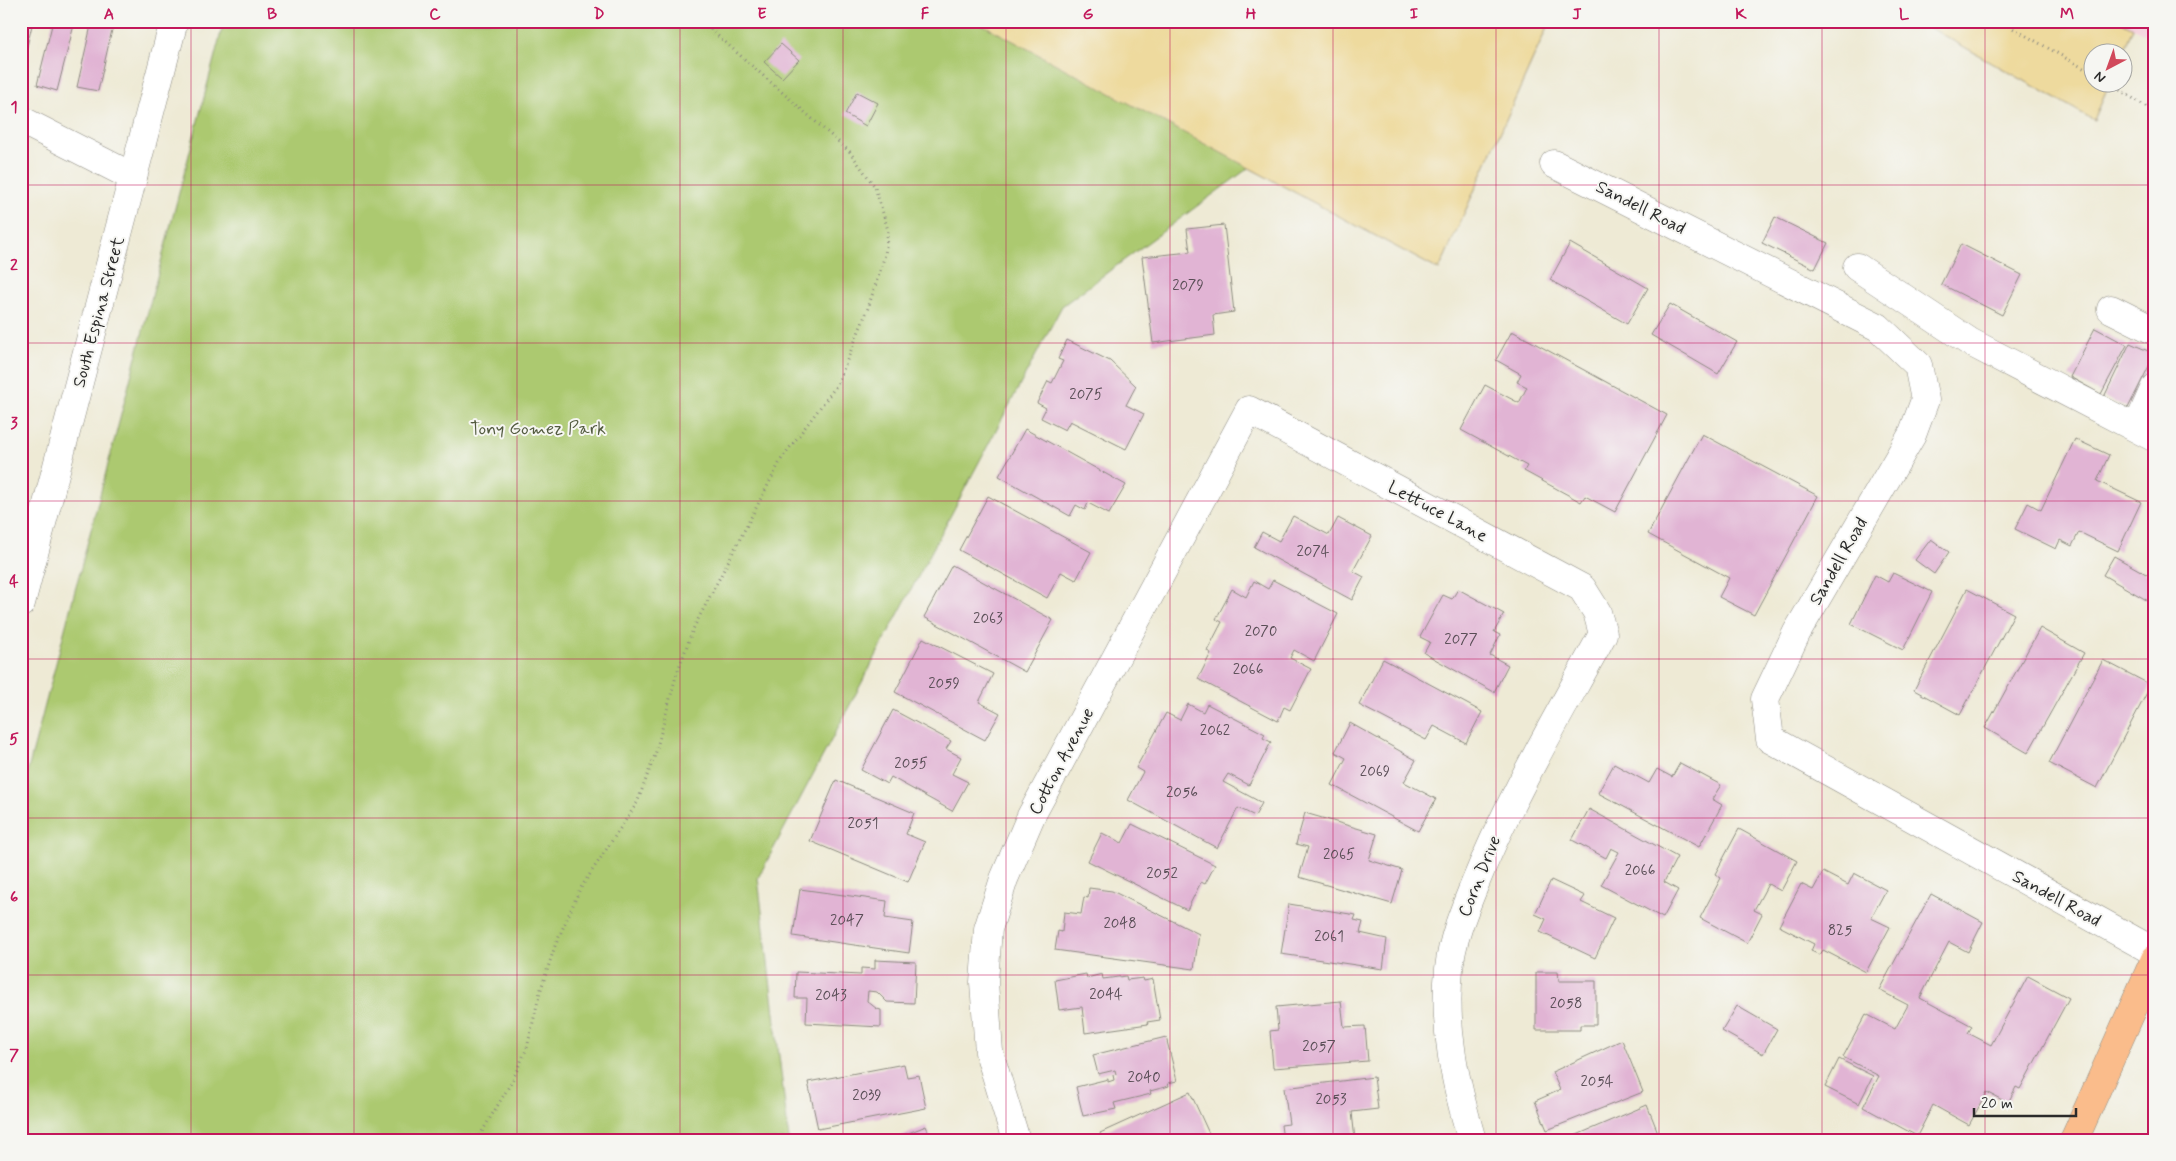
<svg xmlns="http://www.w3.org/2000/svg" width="2176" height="1161" viewBox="0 0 2176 1161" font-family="Mynerve,sans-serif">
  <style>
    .built { fill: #f5cfdb }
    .green { fill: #acc96f; stroke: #6c7a4d }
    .sand { fill: #eeda9e; stroke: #8c8264 }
    .building { fill: #e1b4d4 }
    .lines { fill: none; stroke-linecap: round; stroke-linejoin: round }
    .minor-casing { stroke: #8c8a80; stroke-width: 29 }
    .major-casing { stroke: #8c8a80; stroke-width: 29 }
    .path { stroke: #8c8a80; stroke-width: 3; stroke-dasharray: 1 4; stroke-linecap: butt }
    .minor { stroke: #fff; stroke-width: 28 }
    .major { stroke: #fabc8b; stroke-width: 28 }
    .grid { fill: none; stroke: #c2185b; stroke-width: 1; stroke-opacity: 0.55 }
    .labels { text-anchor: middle; stroke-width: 4; stroke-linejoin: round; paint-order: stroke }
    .number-label { font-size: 15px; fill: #584d55 }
    .street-label { font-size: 18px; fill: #2b2b2b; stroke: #f6f6f2 }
    .park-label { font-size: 18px; fill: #525a3f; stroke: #f6f6f2 }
    .neatline { fill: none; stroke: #c2185b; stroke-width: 2 }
    .grid-label { font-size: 16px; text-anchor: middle; font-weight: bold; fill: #c2185b }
  </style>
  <rect width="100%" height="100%" fill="#f6f6f2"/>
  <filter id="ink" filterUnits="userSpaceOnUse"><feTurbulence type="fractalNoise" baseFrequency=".02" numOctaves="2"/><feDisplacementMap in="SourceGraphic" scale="10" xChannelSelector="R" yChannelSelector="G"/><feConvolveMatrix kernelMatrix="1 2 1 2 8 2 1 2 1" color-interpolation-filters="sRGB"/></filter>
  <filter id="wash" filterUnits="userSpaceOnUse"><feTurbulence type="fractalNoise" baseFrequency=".0096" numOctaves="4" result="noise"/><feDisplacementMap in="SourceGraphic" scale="20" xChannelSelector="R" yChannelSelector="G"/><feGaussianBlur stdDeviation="1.12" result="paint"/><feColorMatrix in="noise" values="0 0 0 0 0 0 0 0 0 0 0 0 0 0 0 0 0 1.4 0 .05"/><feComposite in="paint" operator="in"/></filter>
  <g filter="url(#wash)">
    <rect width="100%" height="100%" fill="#eeead5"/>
    <path class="built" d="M2120 21H2155V39L2133 28Z"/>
    <path class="green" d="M224 21H976L1250 167 1062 306 758 878 789 1140H21V797Z"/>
    <g class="sand">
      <path d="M976 21H1550L1439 270Z"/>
      <path d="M1918 21H2120L2133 28 2123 52H2094V82L2110 83 2094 120Z"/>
    </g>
    <g id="blocks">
      <g class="building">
        <path d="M21 21H33L22 68H21Z"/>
        <path d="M53 21H75L57 91 37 85Z"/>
        <path d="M92 21H114L98 91 77 87Z"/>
        <path d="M781 44 799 60 782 78 764 62Z"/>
        <path d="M857 92 878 103 866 126 845 114Z"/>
        <path d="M1775 217 1828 243 1815 269 1762 243Z"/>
        <path d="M1224 225 1234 312 1213 315 1215 335 1153 343 1142 257 1190 252 1187 229Z"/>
        <path d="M1570 243 1648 288 1627 324 1550 280Z"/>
        <path d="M1961 244 2022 275 2002 315 1941 284Z"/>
        <path d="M1670 304 1737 342 1718 374 1651 335Z"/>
        <path d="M2095 328 2127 345 2101 394 2070 377Z"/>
        <path d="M1512 331 1667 415 1615 512 1585 496 1581 502 1524 471 1527 466 1461 430 1485 385 1519 403 1527 387 1517 382 1521 374 1496 360Z"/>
        <path d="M1067 340 1110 361 1136 386 1126 405 1144 414 1126 449 1070 421 1065 430 1041 418 1046 408 1037 403 1048 381 1052 383 1063 361 1058 359Z"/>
        <path d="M2130 343 2155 354 2128 408 2104 397Z"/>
        <path d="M1025 429 1126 485 1109 514 1088 503 1085 510 1076 505 1070 516 999 476Z"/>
        <path d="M1702 434 1818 496 1754 615 1719 597 1729 578 1648 534Z"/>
        <path d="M2075 439 2109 455 2097 481 2141 502 2118 551 2079 532 2072 546 2060 540 2056 549 2015 529 2028 503 2041 510Z"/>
        <path d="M988 496 1091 552 1076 580 1061 572 1047 598 959 550Z"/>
        <path d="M1293 516 1329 535 1338 518 1372 536 1353 571 1364 577 1352 600 1254 547 1262 532 1279 541Z"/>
        <path d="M1931 539 1949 552 1934 574 1915 560Z"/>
        <path d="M2114 556 2155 579V593L2150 602 2103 575Z"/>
        <path d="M952 565 1053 620 1025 672 924 617Z"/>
        <path d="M1893 573 1932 592 1903 650 1851 624 1875 575 1888 582Z"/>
        <path d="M1273 580 1338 614 1314 661 1294 650 1290 658 1311 669 1290 710 1284 707 1278 721 1198 679 1211 653 1207 651 1222 622 1216 619 1232 589 1246 597 1254 581 1268 589Z"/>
        <path d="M1458 589 1504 614 1494 632 1500 635 1490 655 1508 665 1494 692 1424 653 1430 642 1420 637 1443 595 1452 599Z"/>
        <path d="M1967 589 2014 614 1960 715 1914 690Z"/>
        <path d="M2040 628 2084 653 2028 753 1985 728Z"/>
        <path d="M923 638 993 674 979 702 1000 713 985 740 895 692Z"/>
        <path d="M1383 659 1482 712 1466 743 1434 726 1426 740 1359 705Z"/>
        <path d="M2103 660 2151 685 2097 788 2049 763Z"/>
        <path d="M1188 704 1203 712 1207 704 1265 734 1263 738 1271 742 1249 785 1228 774 1223 782 1262 803 1255 816 1238 808 1217 848 1128 800 1143 772 1136 768 1166 713 1180 720Z"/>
        <path d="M893 710 951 741 946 749 961 757 952 774 968 782 952 811 891 777 887 784 861 770Z"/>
        <path d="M1350 723 1416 760 1404 782 1436 799 1418 831 1332 785 1346 758 1335 752Z"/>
        <path d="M1680 763 1721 785 1712 799 1722 805 1699 847 1598 793 1614 764 1649 783 1657 769 1672 777Z"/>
        <path d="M836 780 914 813 906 834 925 842 908 882 810 841Z"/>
        <path d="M1589 809 1677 857 1664 882 1678 890 1663 918 1601 885 1619 852 1611 848 1606 858 1572 840Z"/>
        <path d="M1305 813 1377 834 1369 860 1402 870 1392 904 1299 877 1308 847 1296 844Z"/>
        <path d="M1132 824 1215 865 1205 884 1201 882 1187 910 1088 861 1102 833 1122 843Z"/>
        <path d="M1739 829 1797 861 1781 891 1768 884 1754 910 1762 914 1747 943 1700 918 1721 878 1715 874Z"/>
        <path d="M1823 872 1848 885 1854 873 1886 890 1871 918 1890 927 1866 972 1823 950 1820 955 1811 951 1814 944 1779 926 1801 884 1813 890Z"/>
        <path d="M1551 880 1585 896 1581 902 1614 918 1595 958 1540 932 1546 919 1535 914Z"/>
        <path d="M1089 888 1112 891 1199 934 1194 969 1055 950 1058 931 1062 932 1064 912 1081 914 1084 897 1088 898Z"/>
        <path d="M800 889 887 901 885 918 913 922 909 953 793 936Z"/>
        <path d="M1931 894 1983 922 1968 952 1949 942 1920 998 1972 1026 1968 1033 1991 1045 2028 976 2069 998 2020 1089 2016 1087 2008 1103 1987 1092 1969 1125 1933 1105 1917 1136 1863 1107 1879 1076 1843 1057 1866 1014 1895 1029 1908 1005 1879 990Z"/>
        <path d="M1289 904 1356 915 1354 920 1363 922 1360 933 1387 939 1383 969 1281 954Z"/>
        <path d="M875 960 916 962 914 1003 887 1002 877 992 868 991 867 1001 877 1009 881 1010V1027L806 1023 807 998H795L796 972 861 975V968L875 969Z"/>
        <path d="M1536 972H1558L1559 981H1596V1025H1580V1030H1536Z"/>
        <path d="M1086 974 1087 978 1102 974 1103 979 1126 976 1127 980 1143 978 1144 981 1153 979 1160 1020 1147 1022 1148 1024 1085 1033 1082 1007 1059 1010 1055 980Z"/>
        <path d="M1341 1001 1344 1027 1365 1026 1368 1061 1273 1068 1270 1031 1278 1030 1276 1007Z"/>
        <path d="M1737 1006 1777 1029 1763 1054 1722 1031Z"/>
        <path d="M1166 1037 1177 1081 1168 1083 1169 1086 1150 1091 1151 1094 1114 1103 1116 1109 1083 1116 1076 1087 1108 1079V1082L1114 1080 1113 1075 1116 1074 1115 1070 1098 1074 1093 1055Z"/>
        <path d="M1622 1040 1643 1092 1547 1130 1535 1101 1560 1090 1552 1072Z"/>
        <path d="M1839 1059 1873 1076 1859 1104 1825 1087Z"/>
        <path d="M904 1064 907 1077 919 1075 926 1108 818 1129 808 1082Z"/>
        <path d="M1374 1077 1378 1109 1352 1112 1355 1140H1283L1281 1125 1289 1124 1284 1088Z"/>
        <path d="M1190 1092 1212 1140H1103L1100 1133Z"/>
        <path d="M1647 1105 1661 1140H1565Z"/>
        <path d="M926 1126 932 1140H891Z"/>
      </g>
    </g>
  </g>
  <g filter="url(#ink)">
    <use href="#blocks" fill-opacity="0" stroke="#8c8a80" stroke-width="1"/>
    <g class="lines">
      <defs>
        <g id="minor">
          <path d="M21 120 133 177"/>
          <path d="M1554 164 1878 327 1918 365 1925 400 1912 435 1797 632 1765 699 1770 739 2155 952"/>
          <path d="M1857 267 1970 342 2155 438"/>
          <path d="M2111 309 2155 331"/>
          <path d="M2137 428 2155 387"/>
          <path d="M21 603 174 21"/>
          <path d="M1016 1140 989 1052 984 982 988 929 1004 879 1031 816 1249 410 1582 588 1597 612 1603 634C1558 717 1509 799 1474 886 1463 913 1452 940 1449 969 1443 1029 1455 1082 1472 1140"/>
        </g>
        <path id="major" d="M2074 1140 2155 959"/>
      </defs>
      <use href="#minor" class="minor-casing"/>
      <use href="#major" class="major-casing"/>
      <g class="path">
        <path d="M2000 21 2094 74"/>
        <path d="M2107 82 2155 112"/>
        <path d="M477 1140 511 1083 527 1048 540 992 555 946 580 889 637 803 655 755 676 676 693 629 782 458 837 385 867 311 885 255 888 230 875 187 850 152 701 21"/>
        <path d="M2148 1140 2155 1123"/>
      </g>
      <use href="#minor" class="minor"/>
      <use href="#major" class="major"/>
    </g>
  </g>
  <path class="grid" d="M191 21V1140M354 21V1140M517 21V1140M680 21V1140M843 21V1140M1006 21V1140M1170 21V1140M1333 21V1140M1496 21V1140M1659 21V1140M1822 21V1140M1985 21V1140M21 185H2155M21 343H2155M21 501H2155M21 659H2155M21 818H2155M21 975H2155"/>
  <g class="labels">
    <g class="number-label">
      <text x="1188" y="290">2079</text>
      <text x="1086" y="399">2075</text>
      <text x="1313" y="556">2074</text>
      <text x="988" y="623">2063</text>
      <text x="1261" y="636">2070</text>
      <text x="1461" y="644">2077</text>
      <text x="1248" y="674">2066</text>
      <text x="944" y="688">2059</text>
      <text x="1215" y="735">2062</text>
      <text x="911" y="768">2055</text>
      <text x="1375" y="776">2069</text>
      <text x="1182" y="797">2056</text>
      <text x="863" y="828">2051</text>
      <text x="1339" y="859">2065</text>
      <text x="1640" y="875">2066</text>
      <text x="1162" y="878">2052</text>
      <text x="847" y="925">2047</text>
      <text x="1120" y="928">2048</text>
      <text x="1840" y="935">825</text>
      <text x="1329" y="941">2061</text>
      <text x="1106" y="999">2044</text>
      <text x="831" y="1000">2043</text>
      <text x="1566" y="1008">2058</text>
      <text x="1319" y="1051">2057</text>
      <text x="1144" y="1082">2040</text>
      <text x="1597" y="1086">2054</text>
      <text x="867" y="1100">2039</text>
      <text x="1331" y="1104">2053</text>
    </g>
    <g class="street-label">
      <text transform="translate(1641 207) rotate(27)" y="6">Sandell Road</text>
      <text transform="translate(98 312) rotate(-75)" y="6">South Espina Street</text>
      <text transform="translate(1438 511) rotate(28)" y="6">Lettuce Lane</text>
      <text transform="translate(1838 561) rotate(-60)" y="6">Sandell Road</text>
      <text transform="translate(1061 761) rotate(-62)" y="6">Cotton Avenue</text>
      <text transform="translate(1479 876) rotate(-68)" y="6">Corn Drive</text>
      <text transform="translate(2057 898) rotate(29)" y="6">Sandell Road</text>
    </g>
    <g class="park-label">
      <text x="538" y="434">Tony Gomez Park</text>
    </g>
  </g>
  <rect width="2176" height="1161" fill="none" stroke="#f6f6f2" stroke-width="55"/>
  <g transform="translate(2108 68) rotate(221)"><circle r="24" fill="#f6f6f2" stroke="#a5a5a2"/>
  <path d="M0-4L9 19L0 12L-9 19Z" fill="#d1495b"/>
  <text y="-8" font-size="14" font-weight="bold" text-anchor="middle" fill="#2b2b2b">N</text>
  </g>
  <path d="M1974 1108v8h102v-8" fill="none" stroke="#2b2b2b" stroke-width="2.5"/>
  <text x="1981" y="1108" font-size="15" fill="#2b2b2b" stroke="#f6f6f2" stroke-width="4" paint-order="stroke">20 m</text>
  <rect x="28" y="28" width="2120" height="1106" class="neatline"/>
  <g class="grid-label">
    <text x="109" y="19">A</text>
    <text x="272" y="19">B</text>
    <text x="435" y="19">C</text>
    <text x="599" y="19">D</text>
    <text x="762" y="19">E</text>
    <text x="925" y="19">F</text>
    <text x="1088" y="19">G</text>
    <text x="1251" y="19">H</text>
    <text x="1414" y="19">I</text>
    <text x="1577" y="19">J</text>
    <text x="1741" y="19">K</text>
    <text x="1904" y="19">L</text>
    <text x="2067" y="19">M</text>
    <text x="14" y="112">1</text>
    <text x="14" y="270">2</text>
    <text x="14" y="428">3</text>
    <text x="14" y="586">4</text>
    <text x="14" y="744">5</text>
    <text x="14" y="902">6</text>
    <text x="14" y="1060">7</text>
  </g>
</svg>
